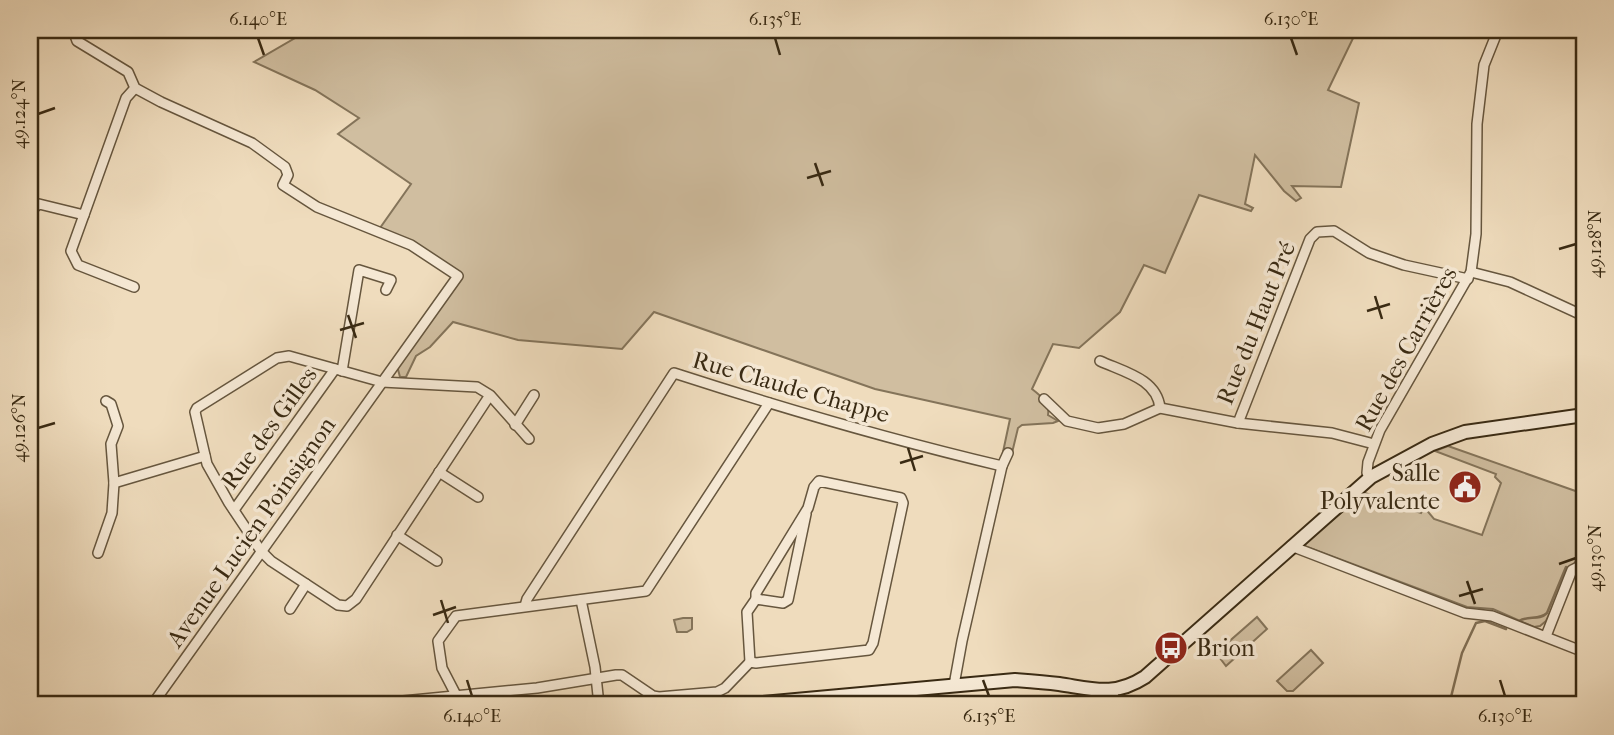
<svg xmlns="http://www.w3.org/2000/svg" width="1614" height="735" viewBox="0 0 1614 735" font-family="'IM FELL French Canon',serif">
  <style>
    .green { fill: #d0bea0; stroke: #84745a; stroke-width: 2 }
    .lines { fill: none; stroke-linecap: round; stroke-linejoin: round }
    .stream { stroke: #817056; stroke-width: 2.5 }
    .street-casing { stroke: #66563e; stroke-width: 12 }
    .secondary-casing { stroke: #392a13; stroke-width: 16 }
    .street { stroke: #f5e8d4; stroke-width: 9 }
    .secondary { stroke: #f5e8d4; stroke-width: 12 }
    .ticks { fill: none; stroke: #392a13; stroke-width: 2.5 }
    .labels { text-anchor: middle; stroke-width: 7; stroke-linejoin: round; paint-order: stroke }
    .street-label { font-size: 24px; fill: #392a13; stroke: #f5e8d4 }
    .poi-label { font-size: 24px; fill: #392a13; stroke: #f5e8d4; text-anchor: end }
    .neatline { fill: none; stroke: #392a13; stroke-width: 2.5 }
    .ticks-label { font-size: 18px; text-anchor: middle; fill: #392a13 }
  </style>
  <rect width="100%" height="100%" fill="#efdcbd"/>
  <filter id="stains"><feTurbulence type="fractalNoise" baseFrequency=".00286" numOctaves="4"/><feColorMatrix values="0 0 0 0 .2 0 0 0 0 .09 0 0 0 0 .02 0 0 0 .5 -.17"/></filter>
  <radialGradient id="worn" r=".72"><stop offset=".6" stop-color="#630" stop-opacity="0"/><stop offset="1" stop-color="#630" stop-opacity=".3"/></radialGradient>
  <g class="green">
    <path d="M309 30H1357L1328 90 1359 103 1341 187 1292 186 1301 198 1296 201 1284 191 1255 155 1245 204 1253 208 1251 211 1199 195 1165 273 1144 265 1120 312 1079 348 1053 344 1032 389C1041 396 1050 403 1048 415L1058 421 1053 423 1022 425 1018 428 1012 453 1003 452 1010 419 875 389 654 312 622 349 518 340 453 322 430 347 416 356 406 377H400L396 362 457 276 380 228 411 184 338 134 359 118 315 90 254 62Z"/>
    <path d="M1448 446 1584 494V558L1576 560 1546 621 1540 626 1534 627 1493 609 1467 607 1302 545 1365 493 1396 504 1399 498 1403 499 1400 506 1421 513 1424 507 1434 519 1482 535 1501 483 1495 477 1496 474 1435 451Z"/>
    <path d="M1257 617 1267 629 1226 666 1216 653Z"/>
    <path d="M683 618H692V629L687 632H677L674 620Z"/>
    <path d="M1311 650 1323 663 1293 691H1287L1277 681Z"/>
  </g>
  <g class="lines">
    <g class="stream">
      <path d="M1578 555 1584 551"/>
      <path d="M1519 621C1528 615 1539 621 1547 613L1566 567"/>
      <path d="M1449 705 1462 653 1476 623 1485 621 1506 629"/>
    </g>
    <defs>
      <g id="street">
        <path d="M73 30 77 41 128 72 135 88 161 102 252 143 285 167 288 175 283 185 317 207 411 245 458 276 152 705"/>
        <path d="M30 211 39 204 84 215"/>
        <path d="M1471 272 1510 282 1584 316"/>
        <path d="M134 287 78 265 71 251 126 98 135 88"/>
        <path d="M1100 361C1124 372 1157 379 1160 408"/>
        <path d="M342 371 359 270 391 280 386 290"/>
        <path d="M490 395 356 599 347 606 338 605 271 561 261 551 229 503 207 464 195 412 197 408 277 358 289 356 382 382 477 387 490 395 529 439"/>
        <path d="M1044 399 1067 421 1098 428 1124 424 1160 408 1238 423 1332 433 1374 444"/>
        <path d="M1238 423 1310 239 1317 232 1334 231 1369 253 1404 265 1468 279"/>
        <path d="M515 425 534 395"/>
        <path d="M439 472 478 497"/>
        <path d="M1371 477 1367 473 1368 462 1380 430 1471 272 1476 234 1477 124 1484 65 1498 30"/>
        <path d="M114 483 205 456"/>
        <path d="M234 510 335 369"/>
        <path d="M397 535 437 561"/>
        <path d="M1291 546 1465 613 1492 616 1584 652"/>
        <path d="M98 553 112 513 114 483 111 444 118 426 111 404 106 401"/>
        <path d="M581 600 595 667 599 705"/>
        <path d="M525 606 527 599 674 373C782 408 892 440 1002 466"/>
        <path d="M290 609 306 584"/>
        <path d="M1546 636 1572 570 1584 564"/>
        <path d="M750 662 747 612 756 599 783 603 788 600 806 514"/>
        <path d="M954 685 962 641 1002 466 1008 453"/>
        <path d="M1112 690 1116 705"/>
        <path d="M885 693 888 705"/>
        <path d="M456 695 442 668 438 641 456 616 646 591 769 403"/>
        <path d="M362 705 537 688 616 675H622L653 696 659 697 717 692 725 688 750 662 756 663 869 650 873 643 903 503 901 498 819 481 814 487 808 508 756 593V599"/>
      </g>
      <path id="secondary" d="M741 705 1015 680C1029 681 1044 682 1059 684 1093 689 1114 697 1145 677L1371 477 1432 444 1465 432 1584 415"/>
    </defs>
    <use href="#street" class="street-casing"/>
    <use href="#secondary" class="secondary-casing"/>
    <use href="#street" class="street"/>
    <use href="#secondary" class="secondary"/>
  </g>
  <path class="ticks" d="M258 38 264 55M775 38 780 55M1291 38 1297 55M38 114 55 108M815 163 823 186M807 178 831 171M1559 249 1576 244M1375 296 1382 319M1367 311 1390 304M348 315 356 338M340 330 364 323M38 428 55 423M908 448 915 471M900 463 923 456M1559 564 1576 558M1467 581 1475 604M1459 596 1483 589M441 600 448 623M433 615 456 607M467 680 472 696M983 680 989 696M1500 680 1505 696"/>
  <defs>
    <symbol id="civic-disc" viewBox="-11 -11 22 22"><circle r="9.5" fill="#8f2418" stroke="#f5e8d4"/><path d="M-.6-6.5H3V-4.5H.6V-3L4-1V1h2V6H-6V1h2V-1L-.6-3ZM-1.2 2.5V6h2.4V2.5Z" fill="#fff"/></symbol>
    <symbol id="bus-disc" viewBox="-11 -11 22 22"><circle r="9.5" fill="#8f2418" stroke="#f5e8d4"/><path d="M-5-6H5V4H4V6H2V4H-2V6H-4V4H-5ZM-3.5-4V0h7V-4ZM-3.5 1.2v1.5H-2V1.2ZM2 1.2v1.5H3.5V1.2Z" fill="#fff"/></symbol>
  </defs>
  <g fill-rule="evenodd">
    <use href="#civic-disc" x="1446" y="468" width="38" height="38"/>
    <use href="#bus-disc" x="1152" y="629" width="38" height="38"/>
  </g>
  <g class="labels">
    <g class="street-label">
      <text transform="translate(1256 323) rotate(-68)" y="8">Rue du Haut Pré</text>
      <text transform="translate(1406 349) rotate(-61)" y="8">Rue des Carrières</text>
      <text transform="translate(791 387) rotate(16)" y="8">Rue Claude Chappe</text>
      <text transform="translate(269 428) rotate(-54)" y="8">Rue des Gilles</text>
      <text transform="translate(251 532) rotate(-55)" y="8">Avenue Lucien Poinsignon</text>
    </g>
    <g class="poi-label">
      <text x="1440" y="481">Salle<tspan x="1440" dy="28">Polyvalente</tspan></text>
      <text x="1196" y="656" text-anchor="start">Brion</text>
    </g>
  </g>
  <rect width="1614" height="735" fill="none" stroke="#efdcbd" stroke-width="77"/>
  <rect x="38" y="38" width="1538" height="658" class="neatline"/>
  <g class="ticks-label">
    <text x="258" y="25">6.140°E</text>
    <text x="775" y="25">6.135°E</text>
    <text x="1291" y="25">6.130°E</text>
    <text transform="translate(19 114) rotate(-90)" y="6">49.124°N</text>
    <text transform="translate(1595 244) rotate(-90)" y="6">49.128°N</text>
    <text transform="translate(19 428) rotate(-90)" y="6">49.126°N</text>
    <text transform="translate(1595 558) rotate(-90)" y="6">49.130°N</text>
    <text x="472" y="722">6.140°E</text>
    <text x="989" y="722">6.135°E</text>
    <text x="1505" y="722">6.130°E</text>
  </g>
  <rect width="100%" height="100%" filter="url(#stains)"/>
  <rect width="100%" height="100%" fill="url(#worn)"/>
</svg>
